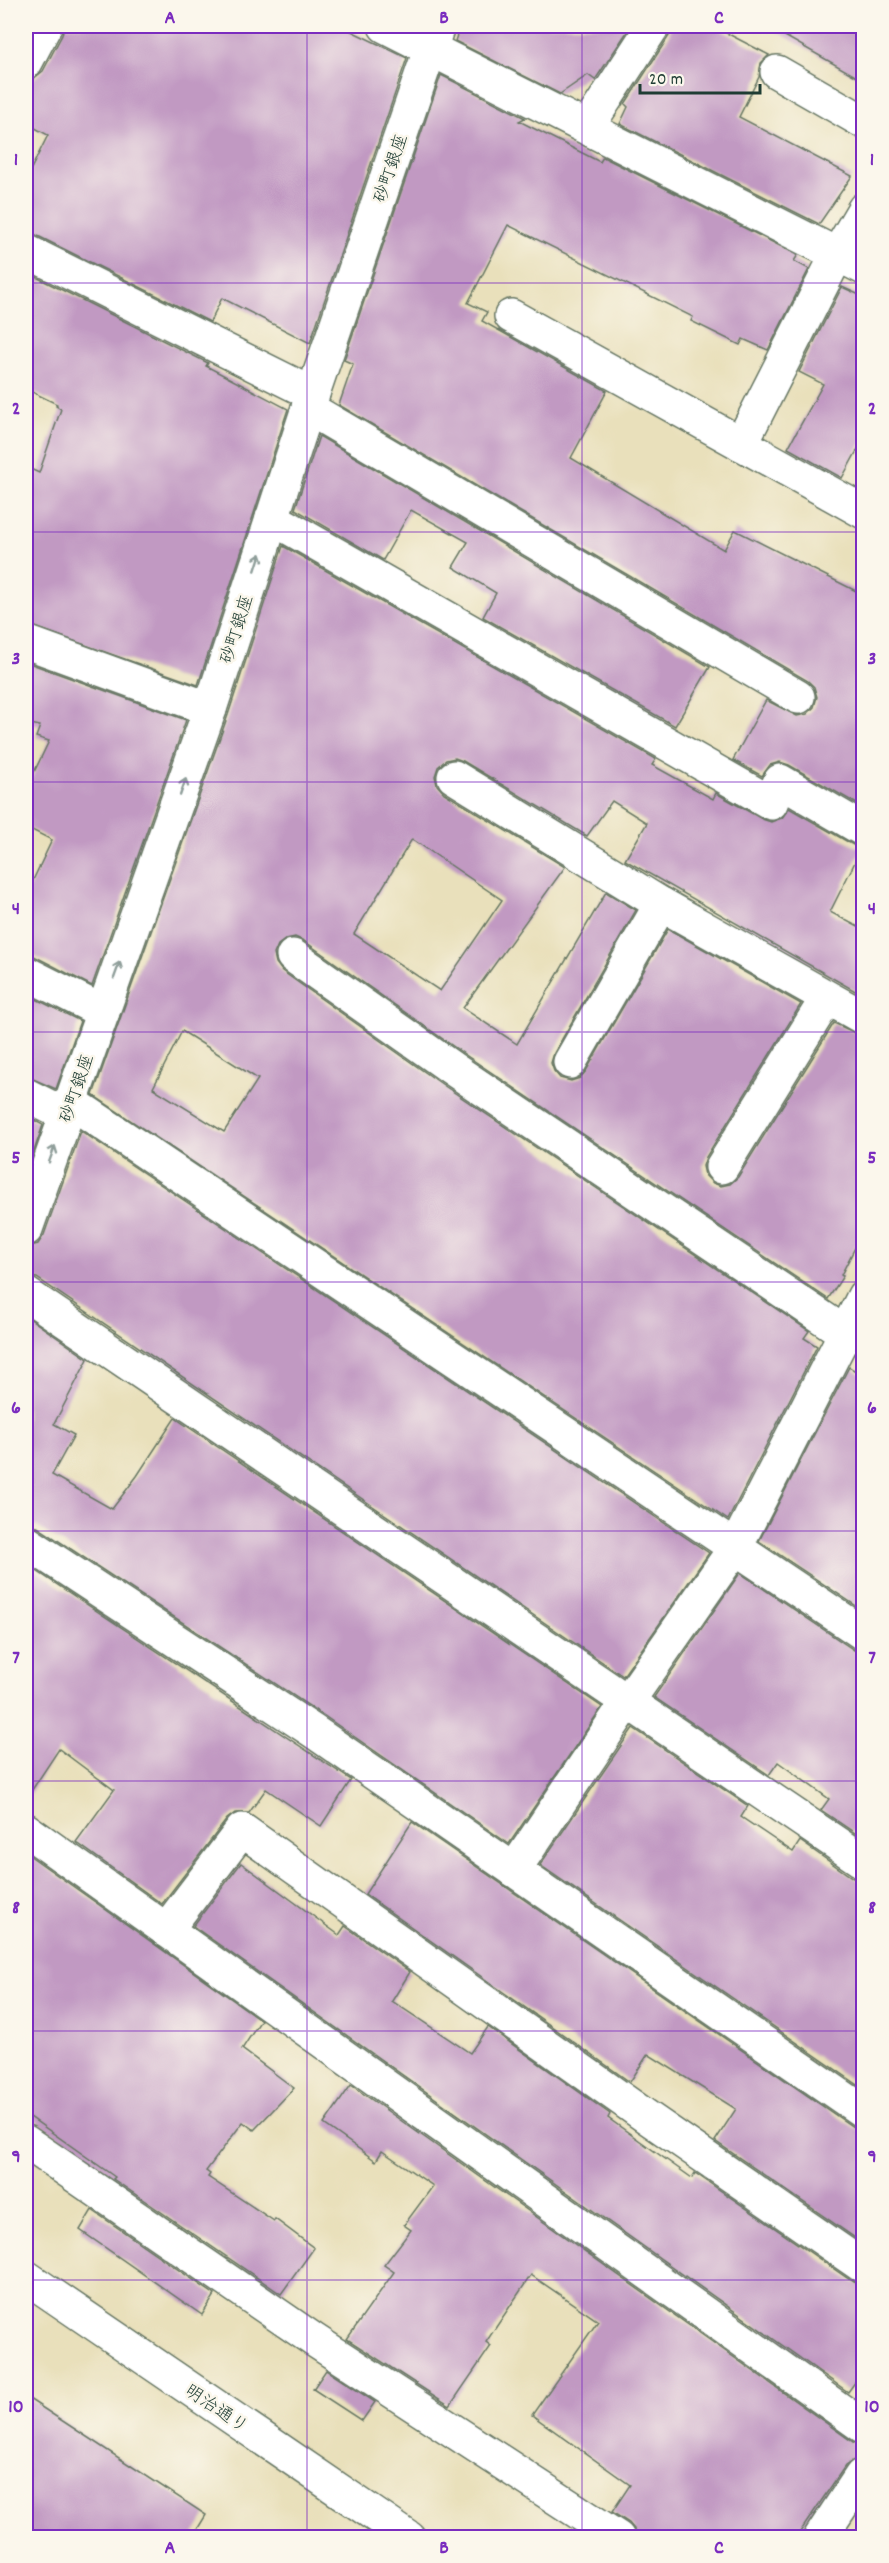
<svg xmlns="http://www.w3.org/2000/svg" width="889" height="2563" viewBox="0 0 889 2563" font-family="Dekko,'Klee One',sans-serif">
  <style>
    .building { fill: #c199c2; fill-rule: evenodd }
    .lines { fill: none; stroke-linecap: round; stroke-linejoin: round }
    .minor-casing { stroke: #667663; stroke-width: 36 }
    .major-casing { stroke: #667663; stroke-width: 36 }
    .minor { stroke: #fff; stroke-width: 33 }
    .major { stroke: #fff; stroke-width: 33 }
    .oneway { stroke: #8f9e9a }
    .grid { fill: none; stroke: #7b2cbf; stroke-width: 1.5; stroke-opacity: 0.55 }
    .labels { text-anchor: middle; stroke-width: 5; stroke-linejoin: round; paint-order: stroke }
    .street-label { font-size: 18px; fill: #1f3d34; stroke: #fbf7ec }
    .neatline { fill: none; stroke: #7b2cbf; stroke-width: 2 }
    .grid-label { font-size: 20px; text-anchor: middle; font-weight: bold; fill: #7b2cbf }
  </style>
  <rect width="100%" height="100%" fill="#fbf7ec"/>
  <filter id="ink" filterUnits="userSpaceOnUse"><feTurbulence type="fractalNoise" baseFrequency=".0167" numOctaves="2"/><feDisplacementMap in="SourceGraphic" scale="12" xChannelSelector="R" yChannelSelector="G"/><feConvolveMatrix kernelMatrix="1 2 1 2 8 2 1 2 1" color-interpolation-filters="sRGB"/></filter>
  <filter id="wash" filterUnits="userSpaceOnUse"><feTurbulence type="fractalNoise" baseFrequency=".008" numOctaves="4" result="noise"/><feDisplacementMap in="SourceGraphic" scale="24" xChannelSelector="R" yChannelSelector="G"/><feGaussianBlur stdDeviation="1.35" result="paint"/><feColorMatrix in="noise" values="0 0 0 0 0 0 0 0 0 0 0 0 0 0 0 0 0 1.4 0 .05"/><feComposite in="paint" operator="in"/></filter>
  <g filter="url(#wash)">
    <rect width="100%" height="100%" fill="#e9e0bb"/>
    <g id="blocks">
      <g class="building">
        <path d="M64 26H341L407 58 310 343 222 298 210 322 34 234 26 232V179L48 135 26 123V93L33 79 43 71 62 35Z"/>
        <path d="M460 26H631L595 80 588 75 560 94 455 41Z"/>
        <path d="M671 26H713L769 55 761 63 759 77 739 117 852 176 819 224 620 124 628 107 625 104 669 36Z"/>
        <path d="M767 26H864V81Z"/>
        <path d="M441 75 525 118 519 121 600 162 603 157 798 255 794 261 809 269 768 350 743 339 740 345 691 321 693 317 508 225 468 303 487 312 482 321 607 391 571 458 724 550 735 530 864 595V808L789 765 780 762 770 765 762 776 733 760 766 700 797 716 807 714 814 707 817 697 814 687 808 681 339 405 353 364 344 360Z"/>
        <path d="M26 272 208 363 206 366 288 409 198 685 26 624V467L39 473 61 409 56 406 57 404 26 389Z"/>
        <path d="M842 287 864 297V438L842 478 788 448 823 384 799 372Z"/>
        <path d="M319 436 710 667 675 726 483 617 496 593 453 567 468 542 411 510 383 560 295 509Z"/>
        <path d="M283 546 656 759 652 765 713 799 716 793 762 819 771 822 782 818 789 808 855 846 862 848 830 912 864 930V996L625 860 647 823 612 801 587 836 463 761 455 758 446 760 438 767 435 776 437 785 444 793 565 867 463 1008 517 1044 606 892 636 910 554 1053 551 1063 554 1071 560 1078 571 1081 580 1078 586 1071 668 929 801 1004 706 1157 703 1166 705 1175 713 1183 721 1186 730 1184 738 1177 834 1023 864 1037V1230L841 1275 843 1276 828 1299 467 1056 304 941 295 937 286 939 278 945 274 954 276 963 282 971 446 1087 809 1331 804 1338 817 1346 728 1520 93 1095 228 715ZM412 839 502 900 440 991 354 934ZM182 1031 258 1079 224 1132 153 1088Z"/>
        <path d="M26 662 186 720 92 986 34 956 26 954V895L52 840 26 827V789L49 741 36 737 40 726 26 723Z"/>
        <path d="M26 994 80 1021 56 1089 26 1076Z"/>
        <path d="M26 1116 43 1125 26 1174Z"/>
        <path d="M81 1131 709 1553 623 1676 37 1278 26 1276V1247L38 1244 44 1235Z"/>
        <path d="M26 1316 88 1359 54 1424 74 1435 52 1475 112 1509 137 1476 175 1418 602 1707 509 1844 323 1715 36 1526 26 1524Z"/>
        <path d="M849 1367 864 1376V1611L759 1541Z"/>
        <path d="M26 1564 351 1780 321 1826 266 1789 249 1813H235L227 1819 162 1904 76 1842 114 1790 59 1749 26 1799Z"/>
        <path d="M740 1573 854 1650 864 1653V1839L821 1810 829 1799 778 1762 769 1775 654 1697Z"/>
        <path d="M633 1728 748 1806 741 1817 793 1852 800 1841 853 1878 864 1881V2089L540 1865Z"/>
        <path d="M412 1822 853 2127 864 2131V2244L715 2141 736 2109 648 2054 630 2082 365 1894Z"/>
        <path d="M26 1853 261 2020 242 2049 294 2088 254 2130 243 2122 206 2171 210 2174 208 2177 274 2221 275 2219 314 2248 281 2294 113 2179 115 2177 26 2114Z"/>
        <path d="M241 1863 339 1935 345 1926 410 1972 392 2001 470 2053 488 2027 610 2114 608 2118 692 2178 695 2173 853 2282 864 2286V2370L848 2392 193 1926Z"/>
        <path d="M351 2085 853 2442 864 2446V2450L857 2458 845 2466 796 2538H636L634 2529 629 2523 612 2512 630 2485 532 2415 598 2321 531 2275 486 2342 491 2346 450 2406 347 2339 394 2272 384 2265 411 2230 404 2225 433 2186 382 2151 376 2161 324 2124Z"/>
        <path d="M92 2210 215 2295 202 2315 80 2230Z"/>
        <path d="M326 2370 375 2402 362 2421 313 2389Z"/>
        <path d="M26 2397 206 2515 192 2538H26Z"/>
      </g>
    </g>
  </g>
  <g filter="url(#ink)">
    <use href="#blocks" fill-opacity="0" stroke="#667663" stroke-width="1.5"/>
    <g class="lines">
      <defs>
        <g id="minor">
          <path d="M385 26 864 268"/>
          <path d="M26 62 45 26"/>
          <path d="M777 72 864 122"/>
          <path d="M588 126 653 26"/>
          <path d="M26 251 313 394"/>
          <path d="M511 316 864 512"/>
          <path d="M308 408 798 697"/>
          <path d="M741 444 837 255 864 209"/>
          <path d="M272 518 771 803 780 781 864 830"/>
          <path d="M26 642 210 709"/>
          <path d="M454 777 661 904 864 1018"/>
          <path d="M293 956 456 1071 845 1333"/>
          <path d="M26 973 103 1012"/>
          <path d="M570 1062 661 904"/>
          <path d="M26 1095 66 1115"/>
          <path d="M71 1102 864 1634"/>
          <path d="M722 1167 827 998"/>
          <path d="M26 1229 210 709 308 408 438 26"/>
          <path d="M26 1294 864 1862"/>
          <path d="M26 1542 313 1731 864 2112"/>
          <path d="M26 1830 864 2427"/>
          <path d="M514 1870 628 1701 735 1548 864 1296"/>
          <path d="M166 1930 242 1830 644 2115 864 2267"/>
          <path d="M26 2142 314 2340 618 2538"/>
          <path d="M820 2538 861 2476"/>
        </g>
        <path id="major" d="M26 2277 409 2538"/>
      </defs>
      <use href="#minor" class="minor-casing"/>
      <use href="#major" class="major-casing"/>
      <use href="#minor" class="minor"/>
      <use href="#major" class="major"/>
    </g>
    <defs><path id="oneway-shaft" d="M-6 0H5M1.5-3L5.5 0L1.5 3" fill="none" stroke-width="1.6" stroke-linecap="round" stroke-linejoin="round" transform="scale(1.5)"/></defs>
    <g class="oneway">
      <use href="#oneway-shaft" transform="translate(258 562) rotate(-72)"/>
      <use href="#oneway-shaft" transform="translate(183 787) rotate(-71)"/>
      <use href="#oneway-shaft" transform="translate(117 970) rotate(-70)"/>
      <use href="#oneway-shaft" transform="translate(52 1154) rotate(-70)"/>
    </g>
  </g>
  <path class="grid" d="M307 26V2538M582 26V2538M26 283H864M26 532H864M26 782H864M26 1032H864M26 1282H864M26 1531H864M26 1781H864M26 2031H864M26 2280H864"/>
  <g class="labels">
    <g class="street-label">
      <text transform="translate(390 168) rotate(-71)" y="6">砂町銀座</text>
      <text transform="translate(236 629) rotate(-72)" y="6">砂町銀座</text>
      <text transform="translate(76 1088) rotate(-71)" y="6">砂町銀座</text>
      <text transform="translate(217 2408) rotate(34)" y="6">明治通り</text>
    </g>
  </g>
  <rect width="889" height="2563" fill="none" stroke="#fbf7ec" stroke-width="66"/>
  <path d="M640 84v9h120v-9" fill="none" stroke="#1f3d34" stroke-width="3"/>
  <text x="649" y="84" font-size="18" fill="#1f3d34" stroke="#fbf7ec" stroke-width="4.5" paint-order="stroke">20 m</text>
  <rect x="33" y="33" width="823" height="2497" class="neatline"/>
  <g class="grid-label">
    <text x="170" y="23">A</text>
    <text x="444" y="23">B</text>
    <text x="719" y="23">C</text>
    <text x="16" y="165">1</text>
    <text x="872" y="165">1</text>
    <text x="16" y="414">2</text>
    <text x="872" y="414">2</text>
    <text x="16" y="664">3</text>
    <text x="872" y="664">3</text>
    <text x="16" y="914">4</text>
    <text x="872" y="914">4</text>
    <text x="16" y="1163">5</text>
    <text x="872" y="1163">5</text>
    <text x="16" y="1413">6</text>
    <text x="872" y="1413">6</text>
    <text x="16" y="1663">7</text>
    <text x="872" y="1663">7</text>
    <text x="16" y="1913">8</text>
    <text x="872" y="1913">8</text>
    <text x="16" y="2162">9</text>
    <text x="872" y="2162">9</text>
    <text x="16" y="2412">10</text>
    <text x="872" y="2412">10</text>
    <text x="170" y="2553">A</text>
    <text x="444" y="2553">B</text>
    <text x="719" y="2553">C</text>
  </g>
</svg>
